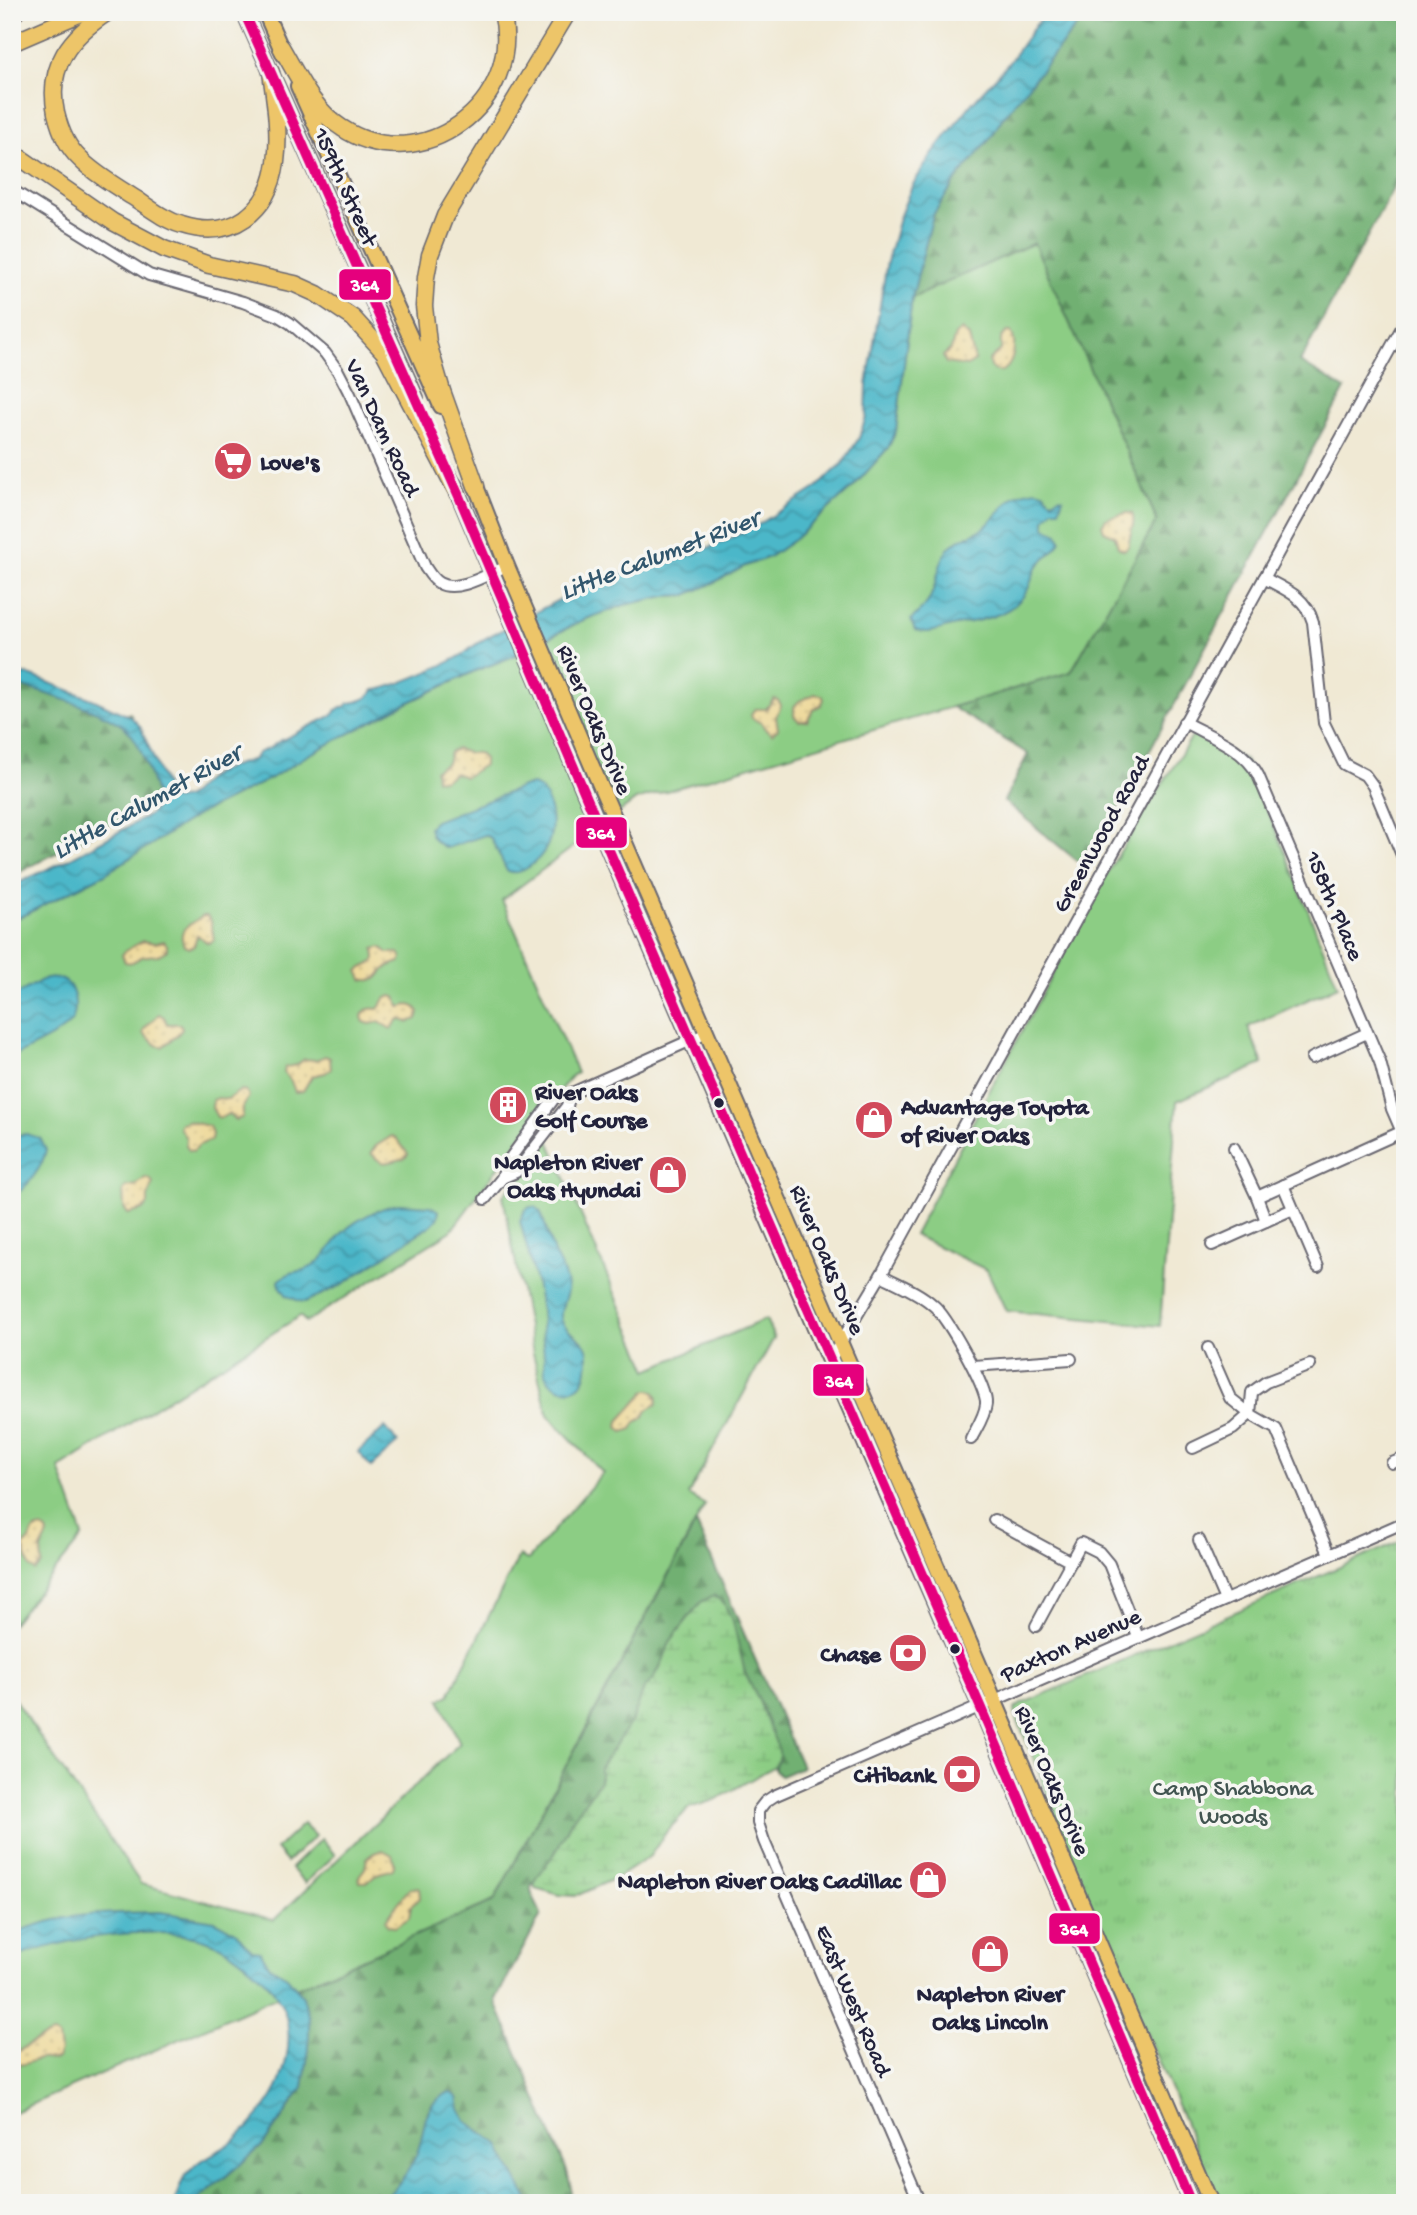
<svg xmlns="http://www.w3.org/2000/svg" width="1417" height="2215" viewBox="0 0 1417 2215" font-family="'Gochi Hand',sans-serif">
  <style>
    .green { fill: #8ccd84; stroke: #577860; stroke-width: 2 }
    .forest { fill: url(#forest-firs); stroke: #4a6956; stroke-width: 2 }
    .wetland { fill: url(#wetland-marsh); stroke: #577860; stroke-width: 2 }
    .sand { fill: url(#sand-dots); stroke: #887e6c; stroke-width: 2 }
    .park { fill: url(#park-tufts); stroke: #577860; stroke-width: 2 }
    .water { fill: url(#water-waves); stroke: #376c82; stroke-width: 2 }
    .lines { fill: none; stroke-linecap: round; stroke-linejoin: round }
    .minor-casing { stroke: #6a6871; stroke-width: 14 }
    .major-casing { stroke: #6a6871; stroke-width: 18 }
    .highway-casing { stroke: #6a6871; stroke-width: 19 }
    .minor { stroke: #fff; stroke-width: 10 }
    .major { stroke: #edc569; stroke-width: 14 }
    .highway { stroke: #edc569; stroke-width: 16 }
    .bus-1-casing { stroke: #f6f6f2; stroke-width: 16 }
    .bus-1 { stroke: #e5007d; stroke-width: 10 }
    .bus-dot { fill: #22223b; stroke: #f6f6f2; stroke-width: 2.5 }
    .labels { text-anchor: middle; stroke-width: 7; stroke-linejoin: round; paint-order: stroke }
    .street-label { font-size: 24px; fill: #22223b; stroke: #f6f6f2 }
    .poi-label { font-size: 24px; font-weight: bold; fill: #22223b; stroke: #f6f6f2; text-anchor: end }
    .park-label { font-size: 24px; fill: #425551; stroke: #f6f6f2 }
    .water-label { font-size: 26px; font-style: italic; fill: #31566d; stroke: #f6f6f2 }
    .line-badge { stroke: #f6f6f2; stroke-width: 2.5 }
    .badge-label { font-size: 19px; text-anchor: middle; font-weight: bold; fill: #fff }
  </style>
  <defs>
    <pattern id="forest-firs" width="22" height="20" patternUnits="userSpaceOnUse" patternTransform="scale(1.75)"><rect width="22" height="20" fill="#71b072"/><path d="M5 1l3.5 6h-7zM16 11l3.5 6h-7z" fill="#5c8f5f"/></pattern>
    <pattern id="wetland-marsh" width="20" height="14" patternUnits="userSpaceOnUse" patternTransform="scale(1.75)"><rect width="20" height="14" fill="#8ccd84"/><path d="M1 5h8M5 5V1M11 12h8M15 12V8" fill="none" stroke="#78b073"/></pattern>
    <pattern id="sand-dots" width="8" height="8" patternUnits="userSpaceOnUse" patternTransform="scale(1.75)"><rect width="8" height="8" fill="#eeda9e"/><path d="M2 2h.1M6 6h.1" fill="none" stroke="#ccbb89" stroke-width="1.8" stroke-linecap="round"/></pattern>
    <pattern id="park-tufts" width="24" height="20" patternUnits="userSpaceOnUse" patternTransform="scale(1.75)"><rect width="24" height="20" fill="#8ccd84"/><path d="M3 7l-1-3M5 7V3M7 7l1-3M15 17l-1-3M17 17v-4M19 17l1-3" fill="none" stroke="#78b073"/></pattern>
    <pattern id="water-waves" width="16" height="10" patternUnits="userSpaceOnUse" patternTransform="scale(1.75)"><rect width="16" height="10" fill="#4cb7c9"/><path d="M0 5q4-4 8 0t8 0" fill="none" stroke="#3f94a4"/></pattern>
  </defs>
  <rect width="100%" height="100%" fill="#f6f6f2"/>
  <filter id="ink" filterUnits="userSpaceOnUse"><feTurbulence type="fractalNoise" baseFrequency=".0143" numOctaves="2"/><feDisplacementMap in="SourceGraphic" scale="14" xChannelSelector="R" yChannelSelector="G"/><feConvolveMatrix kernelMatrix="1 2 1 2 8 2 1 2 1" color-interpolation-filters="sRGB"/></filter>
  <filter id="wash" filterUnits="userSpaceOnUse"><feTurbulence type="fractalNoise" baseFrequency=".00686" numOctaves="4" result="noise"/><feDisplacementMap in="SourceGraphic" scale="28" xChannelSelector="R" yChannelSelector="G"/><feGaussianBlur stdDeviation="1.57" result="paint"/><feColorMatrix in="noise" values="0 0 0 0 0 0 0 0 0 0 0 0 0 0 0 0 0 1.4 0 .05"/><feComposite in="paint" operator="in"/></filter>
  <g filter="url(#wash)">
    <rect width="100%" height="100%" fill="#f0e9d4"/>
    <g class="green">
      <path d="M1034 242 1158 520 1071 672 636 800 502 900 577 1073 573 1075 534 1119 451 1231 306 1322 300 1316 59 1468 83 1536 12 1624V921L105 874 199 814 270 779 308 755 401 706 475 671 511 657 583 620 624 605 666 596 686 595 711 584 745 566 769 557 795 539 854 486 888 448 896 431 912 298Z"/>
      <path d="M1193 735 1245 760 1283 847 1338 986 1248 1027 1263 1064 1177 1101 1160 1326 1006 1311 987 1270 914 1235 985 1099 1113 863Z"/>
      <path d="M547 1136 648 1370 766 1319 774 1338 688 1495 705 1505 494 1901 12 2113V1696L141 1884 274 1920 460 1743 440 1700 449 1695 519 1556 528 1560 603 1473 548 1415 533 1353 503 1196 510 1187 516 1186 526 1171 525 1167Z"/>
      <path d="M303 1824 315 1836 287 1862 276 1849Z"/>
      <path d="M321 1839 335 1855 305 1883 291 1868Z"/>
    </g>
    <g class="forest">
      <path d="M1088 12H1405V166L1300 362 1345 389 1086 868 1004 801 1028 754 952 707 1071 672 1157 520 1034 243 912 298 933 215 956 180 992 136 1001 120Z"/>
      <path d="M12 678 119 717 130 713 166 795 12 876Z"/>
      <path d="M696 1523 802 1767 781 1776 775 1770V1766L779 1759 753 1690 745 1673 739 1651 695 1609 670 1642 663 1661 654 1679 644 1689 633 1719 600 1768V1781L572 1820 554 1855 531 1887C530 1897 539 1905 541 1915L496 1999 497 2005 567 2171 571 2188 570 2203H194L263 2145 298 2095 303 1996 296 1988 494 1901Z"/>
    </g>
    <path class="wetland" d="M714 1595 725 1605 733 1621 745 1673 759 1701 779 1751V1759L775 1766 715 1800 689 1808 667 1831 650 1856 618 1877 576 1896 560 1895 535 1888 534 1885 538 1876 554 1855 572 1820 600 1781V1768L633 1719 644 1689 654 1679 663 1661 670 1642 701 1602Z"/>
    <g class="sand">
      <path d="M962 330 969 337 975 361 967 366 946 363 943 356 951 349 955 335Z"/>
      <path d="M1007 332H1011C1020 346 1009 384 990 367L989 360 1001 350V338Z"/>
      <path d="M1126 513H1132C1137 524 1128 534 1129 546L1124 550 1118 547 1115 536 1104 531 1102 525 1106 519Z"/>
      <path d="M815 694 822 695 824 699 821 705 813 710 807 721H799L794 716V707L799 701Z"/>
      <path d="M774 699 778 700 781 705 776 717 778 729 772 734 766 730 761 723 752 718 751 714 755 709H766Z"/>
      <path d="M456 749 468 753H478L484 759V765L465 777 455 773 444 780 436 779 435 770 447 763 450 752Z"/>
      <path d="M207 916 211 921 214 940 208 943 197 935 194 946 189 948 184 946C176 927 190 926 203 916Z"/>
      <path d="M143 941 155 943 164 941 167 945V950C156 959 153 953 142 957 134 960 134 964 125 962L122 955 125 951Z"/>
      <path d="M381 947 388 953H399L402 958 400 962C398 963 390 965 388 967 377 974 380 984 362 979L358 971C362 966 375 965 375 958 375 955 374 952 374 949Z"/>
      <path d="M391 996 396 997 400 1007C408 1005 414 1003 419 1012L417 1019 408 1022 399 1019 391 1029 379 1022 370 1024 364 1022 362 1017C364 1008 371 1008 378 1009L385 999Z"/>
      <path d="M159 1014 164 1017 167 1024H180L182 1028C181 1034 167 1043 162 1047L156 1045 143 1033 144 1029Z"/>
      <path d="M325 1056 330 1058 331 1069 325 1073 312 1076 303 1091 295 1092 291 1081 284 1073 285 1067 297 1065 304 1059 316 1060Z"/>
      <path d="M241 1090 246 1091 249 1096 243 1107V1117L236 1120 228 1114 221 1118 217 1117 212 1108 213 1100 218 1098 228 1099Z"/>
      <path d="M187 1121 209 1126 212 1133 211 1140 199 1145 193 1151 189 1150 186 1146V1138L179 1127 181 1123Z"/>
      <path d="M392 1136 396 1138 408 1154C402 1161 407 1157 398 1160 382 1164 382 1165 371 1153L376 1146Z"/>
      <path d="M145 1178 150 1179 153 1183 148 1197V1204L143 1210 128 1214 124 1208 123 1190 126 1187 136 1185Z"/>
      <path d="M647 1390H651C657 1393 659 1398 657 1404L647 1410 643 1418 636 1422 632 1429 623 1432 618 1427 619 1421Z"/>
      <path d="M42 1528 47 1531 48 1535 41 1549 42 1564 35 1571 30 1567 23 1547 30 1539 34 1530Z"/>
      <path d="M383 1850 392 1855C399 1874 388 1869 377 1874 373 1875 371 1879 367 1882H360L359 1876 365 1868 367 1858 374 1853Z"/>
      <path d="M419 1887 420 1898 411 1906 409 1918 395 1927 388 1926 386 1920C393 1909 401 1899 409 1889Z"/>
      <path d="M53 2034 58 2037 60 2051 57 2059C50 2061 46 2058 40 2059 28 2060 23 2070 12 2060L13 2055C21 2049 44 2035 53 2034Z"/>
    </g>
    <path class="park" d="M1405 1539V2203H1219L1056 1822 1037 1766 1016 1717 1015 1709 1021 1704Z"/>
    <g class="water">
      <path d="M1045 12H1088L1001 120 992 136 956 180 933 215 912 298 896 431 888 448 854 486 795 539 769 557 745 566 711 584 686 595 666 596 624 605 583 620 511 657 475 671 401 706 308 755 270 779 199 814 105 874 12 921V886L69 859 148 816 159 805C154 787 142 748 131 734 116 713 39 691 12 684V671L32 676 92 699 131 717 140 726 170 797 173 800C193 799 193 790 206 780 220 769 238 764 254 759 257 750 264 752 271 747 274 746 275 743 278 742L333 715 336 710 346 706 348 703C357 703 370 698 374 690 389 690 452 662 465 653 477 643 487 636 502 630L589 584 611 576 650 569 677 560 723 542 758 525 816 488 843 463 859 438 866 417 867 385 887 262 899 218 912 186 932 154 973 102 1007 65Z"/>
      <path d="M1037 490 1044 492 1049 499 1053 501 1059 497 1063 498 1059 509H1053L1045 519V527L1058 534 1061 541C1055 551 1047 556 1039 564 1033 571 1032 581 1028 589 1013 617 980 620 952 626 940 629 928 635 915 630L911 620C917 613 925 608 929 600 938 584 937 564 948 549 956 539 970 536 981 530 1005 514 1002 493 1037 490Z"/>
      <path d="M533 785C541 788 544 792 547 800 552 812 553 825 550 838 546 854 525 878 507 871L491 838 485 835 447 848C437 844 431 839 429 827L435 821 525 786Z"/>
      <path d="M53 978C63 978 70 983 73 993 76 1000 76 1013 72 1020 65 1033 27 1049 12 1057V997L42 980Z"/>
      <path d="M26 1134 40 1138 46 1150C42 1168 28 1187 12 1197V1136Z"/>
      <path d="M399 1204 430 1206 439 1211 437 1219 431 1225 340 1286 305 1302 299 1301 287 1296 280 1286 279 1281C288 1270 302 1273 313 1266 324 1258 330 1249 338 1238 350 1222 380 1207 399 1204Z"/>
      <path d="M530 1207H535L540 1211C546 1225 549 1239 554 1253 559 1265 567 1275 567 1289 567 1299 558 1310 562 1321 567 1335 587 1337 588 1354 588 1362 587 1375 583 1381 573 1397 550 1389 545 1373L541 1310 536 1282 520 1221 525 1210Z"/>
      <path d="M385 1427 398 1443 371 1467 358 1452Z"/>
      <path d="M160 1912 215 1921 236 1932 252 1950 260 1951 270 1967 287 1977 303 1996 309 2019V2049L303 2087 263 2145 194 2203H174C178 2193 180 2182 187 2174 200 2158 220 2152 235 2140 252 2125 272 2102 280 2081 295 2040 292 2004 259 1975 247 1964 226 1947 211 1942 156 1922 65 1938 12 1959V1934C65 1912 105 1913 160 1912Z"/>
      <path d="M450 2092 458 2097 460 2109 466 2121 500 2145 503 2154 530 2203H381C395 2188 410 2172 417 2153 427 2128 420 2104 450 2092Z"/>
    </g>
  </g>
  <g filter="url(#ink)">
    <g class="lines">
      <defs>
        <g id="minor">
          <path d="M12 190 149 275 243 302 277 315 290 323 325 353 338 371 350 394 425 567C429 573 433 580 439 583 457 594 490 573 507 566"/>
          <path d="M1264 578C1286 590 1305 596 1313 622L1324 723 1344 764 1365 775 1373 786 1402 855"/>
          <path d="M1184 722C1211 737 1243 747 1258 775L1380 1062 1392 1109 1405 1139"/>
          <path d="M1312 1058 1367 1033"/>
          <path d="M1234 1148 1257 1197"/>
          <path d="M502 1178 516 1172 567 1106 570 1094"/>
          <path d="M1283 1185 1318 1267"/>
          <path d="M485 1199 502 1178 506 1164 555 1097 570 1094 707 1033"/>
          <path d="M1266 1221 1257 1197 1401 1132"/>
          <path d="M1212 1245 1293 1209"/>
          <path d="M881 1275C898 1284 919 1292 933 1305 946 1315 988 1389 986 1404 985 1416 976 1429 971 1439"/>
          <path d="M1208 1348 1230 1398 1250 1414 1276 1429 1329 1554"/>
          <path d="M829 1362 881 1275 1405 322"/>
          <path d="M973 1366 1071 1359"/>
          <path d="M1193 1448 1233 1429 1250 1414 1252 1392 1266 1382 1310 1365"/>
          <path d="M1392 1463 1405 1458"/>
          <path d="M994 1520 1071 1562"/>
          <path d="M1199 1540 1225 1600"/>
          <path d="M1036 1626 1081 1543 1099 1552 1109 1564 1138 1637"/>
          <path d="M920 2203 764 1841 758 1823V1811L765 1802 774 1796 1405 1522"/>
        </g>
        <g id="major">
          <path d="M244 12 416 398"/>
          <path d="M265 12 284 55"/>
          <path d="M298 86 441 406"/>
          <path d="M472 476 507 566 588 757 1211 2203"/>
          <path d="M454 484 611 855 823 1347 980 1706 1191 2203"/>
        </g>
        <g id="highway">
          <path d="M108 12C71 36 46 66 56 113 60 130 67 147 80 159 96 175 117 187 136 199 151 209 165 220 182 225 232 241 269 212 276 162 280 132 275 102 271 72"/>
          <path d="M12 14 16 12"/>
          <path d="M12 43 84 12"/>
          <path d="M281 47C298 76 313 110 342 128 421 180 525 103 502 12"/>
          <path d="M12 152 113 222 164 249 209 265 295 284 317 294 353 318 384 352 458 494"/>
          <path d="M476 486 442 391 428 343 424 306 426 277 430 255 445 216 568 12"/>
        </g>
      </defs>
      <use href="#minor" class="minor-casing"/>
      <use href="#major" class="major-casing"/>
      <use href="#highway" class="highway-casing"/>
      <use href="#minor" class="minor"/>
      <use href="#major" class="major"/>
      <use href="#highway" class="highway"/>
      <defs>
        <path id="bus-1" d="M244 12 458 494 611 855 980 1706 1191 2203"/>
      </defs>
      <use href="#bus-1" class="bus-1-casing"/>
      <use href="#bus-1" class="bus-1"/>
    </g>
  </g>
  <defs>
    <symbol id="supermarket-disc" viewBox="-11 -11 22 22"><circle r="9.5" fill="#d1495b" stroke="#f6f6f2"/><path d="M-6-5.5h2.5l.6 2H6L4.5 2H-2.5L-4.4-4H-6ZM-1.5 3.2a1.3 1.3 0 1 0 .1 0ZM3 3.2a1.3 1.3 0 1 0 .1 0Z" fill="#fff"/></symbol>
    <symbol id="building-disc" viewBox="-11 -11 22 22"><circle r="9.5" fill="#d1495b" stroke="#f6f6f2"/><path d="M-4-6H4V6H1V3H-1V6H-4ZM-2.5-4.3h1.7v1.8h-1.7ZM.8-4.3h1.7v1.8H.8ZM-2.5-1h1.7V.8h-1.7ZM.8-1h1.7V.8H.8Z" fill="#fff"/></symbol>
    <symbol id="shop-disc" viewBox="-11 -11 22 22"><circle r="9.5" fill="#d1495b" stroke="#f6f6f2"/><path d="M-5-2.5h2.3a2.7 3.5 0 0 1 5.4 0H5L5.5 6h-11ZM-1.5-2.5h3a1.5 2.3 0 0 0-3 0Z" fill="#fff"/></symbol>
    <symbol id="bank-disc" viewBox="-11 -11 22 22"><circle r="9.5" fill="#d1495b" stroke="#f6f6f2"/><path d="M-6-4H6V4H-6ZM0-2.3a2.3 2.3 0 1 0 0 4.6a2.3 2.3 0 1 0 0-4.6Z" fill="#fff"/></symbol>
  </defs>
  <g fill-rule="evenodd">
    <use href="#supermarket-disc" x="211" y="439" width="44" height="44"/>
    <use href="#building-disc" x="486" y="1083" width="44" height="44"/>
    <use href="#shop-disc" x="852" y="1098" width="44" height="44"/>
    <use href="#shop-disc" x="646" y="1153" width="44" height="44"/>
    <use href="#bank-disc" x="886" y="1631" width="44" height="44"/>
    <use href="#bank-disc" x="940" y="1752" width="44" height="44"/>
    <use href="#shop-disc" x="906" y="1858" width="44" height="44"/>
    <use href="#shop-disc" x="968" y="1932" width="44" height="44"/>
  </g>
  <g class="bus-dot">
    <circle cx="719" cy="1103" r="6"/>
    <circle cx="955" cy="1649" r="6"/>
  </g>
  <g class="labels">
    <g class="street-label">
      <text transform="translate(347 186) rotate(66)" y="8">159th Street</text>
      <text transform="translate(384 427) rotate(65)" y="8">Van Dam Road</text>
      <text transform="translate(596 719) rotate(67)" y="8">River Oaks Drive</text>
      <text transform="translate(1100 833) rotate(-61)" y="8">Greenwood Road</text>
      <text transform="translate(1336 905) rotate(67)" y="8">158th Place</text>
      <text transform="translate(829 1259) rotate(67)" y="8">River Oaks Drive</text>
      <text transform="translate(1070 1644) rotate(-24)" y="8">Paxton Avenue</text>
      <text transform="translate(1054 1780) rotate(67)" y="8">River Oaks Drive</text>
      <text transform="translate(855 2000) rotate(67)" y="8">East West Road</text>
    </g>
    <g class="poi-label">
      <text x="260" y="469" text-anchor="start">Love's</text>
      <text x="535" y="1099" text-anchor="start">River Oaks<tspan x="535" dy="28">Golf Course</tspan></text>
      <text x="901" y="1114" text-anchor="start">Advantage Toyota<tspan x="901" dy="28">of River Oaks</tspan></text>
      <text x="641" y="1169">Napleton River<tspan x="641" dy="28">Oaks Hyundai</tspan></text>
      <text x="881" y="1661">Chase</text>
      <text x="935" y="1782">Citibank</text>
      <text x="901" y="1888">Napleton River Oaks Cadillac</text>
      <text x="990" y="2001" text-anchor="middle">Napleton River<tspan x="990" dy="28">Oaks Lincoln</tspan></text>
    </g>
    <g class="park-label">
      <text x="1233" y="1795">Camp Shabbona<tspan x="1233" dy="28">Woods</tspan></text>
    </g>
    <g class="water-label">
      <text transform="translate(659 553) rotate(-21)" y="9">Little Calumet River</text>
      <text transform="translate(146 800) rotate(-29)" y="9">Little Calumet River</text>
    </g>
  </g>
  <g class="line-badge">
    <rect x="338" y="268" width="54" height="33" rx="7" fill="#e5007d"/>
    <rect x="575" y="816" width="53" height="33" rx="7" fill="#e5007d"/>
    <rect x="812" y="1363" width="53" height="34" rx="7" fill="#e5007d"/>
    <rect x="1048" y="1912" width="53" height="33" rx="7" fill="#e5007d"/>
  </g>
  <g class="badge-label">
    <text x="365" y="291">364</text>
    <text x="601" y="839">364</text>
    <text x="839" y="1387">364</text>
    <text x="1074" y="1935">364</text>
  </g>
  <rect width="1417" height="2215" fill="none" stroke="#f6f6f2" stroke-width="42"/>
</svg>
